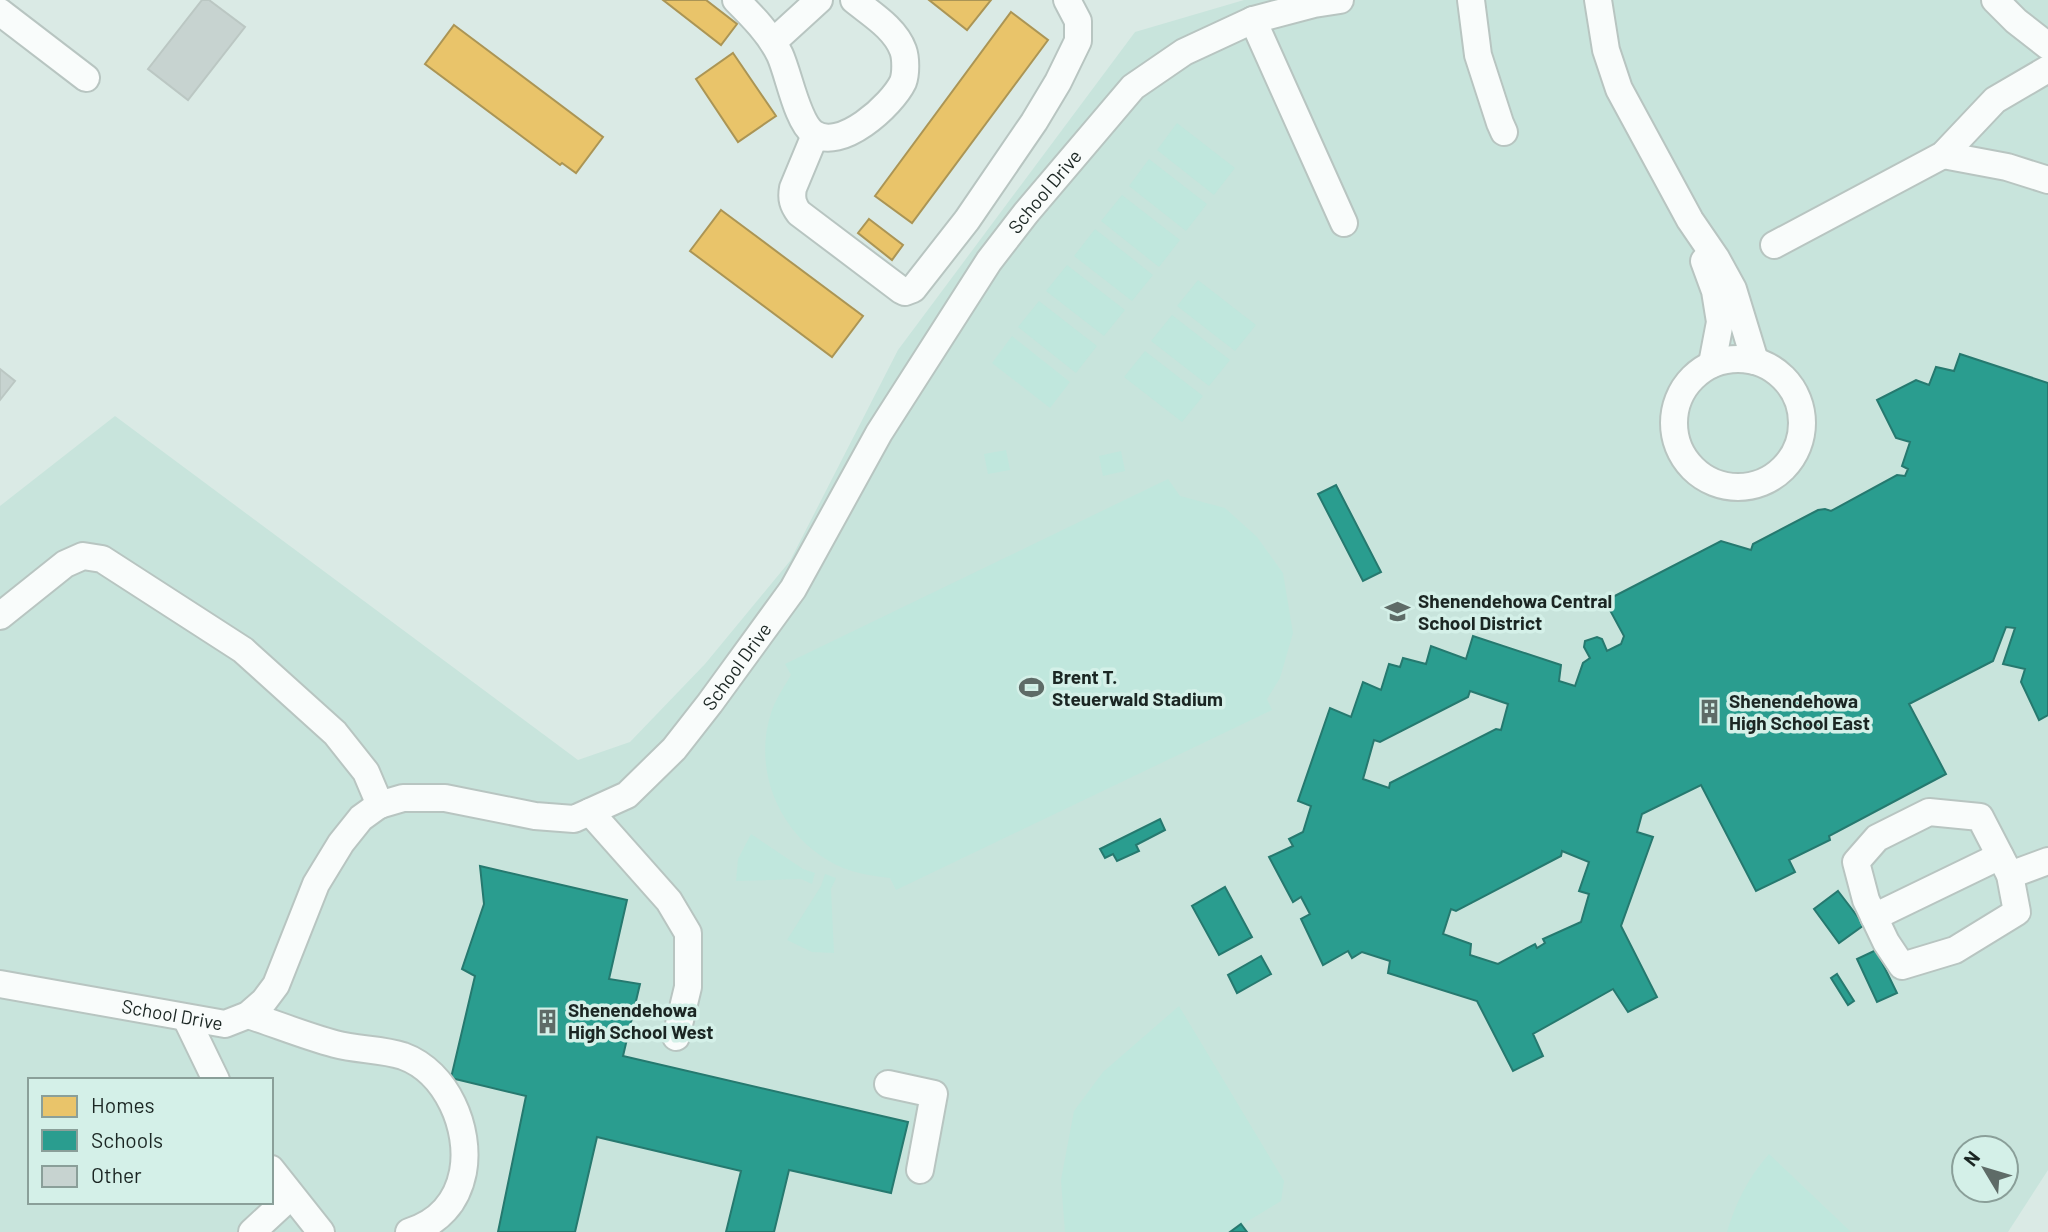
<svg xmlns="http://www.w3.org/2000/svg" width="2048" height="1232" viewBox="0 0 2048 1232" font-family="Barlow,sans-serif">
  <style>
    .built { fill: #c8e4dc; fill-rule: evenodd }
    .green { fill: #c0e7dd }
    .homes { fill: #e9c46a; stroke: #ab9555; stroke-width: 2 }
    .schools { fill: #2a9d8f; stroke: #26796f; stroke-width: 2; fill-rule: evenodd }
    .building { fill: #c7d3d0; stroke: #bbc7c3; stroke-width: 2 }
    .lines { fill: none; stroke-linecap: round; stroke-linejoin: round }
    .minor-casing { stroke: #b8c5c1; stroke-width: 30 }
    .minor { stroke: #f9fcfb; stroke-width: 26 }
    .labels { text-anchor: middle; stroke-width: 7; stroke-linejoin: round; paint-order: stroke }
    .street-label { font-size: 19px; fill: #1b2623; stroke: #d4f0e8 }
    .poi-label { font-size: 19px; font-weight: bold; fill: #1b2623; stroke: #d4f0e8; text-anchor: start }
  </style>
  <rect width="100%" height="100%" fill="#daeae5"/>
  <path class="built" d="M1244 0H2048V1170L2008 1232H0V506L115 416 578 760 630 742 705 664 790 561 898 350 1135 32ZM30 1080H271V1202H30ZM1964 1148H2006V1190H1964Z"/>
  <g class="green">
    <path d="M1177 123 1235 168 1214 195 1157 150Z"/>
    <path d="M1149 159 1207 204 1186 231 1129 186Z"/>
    <path d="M1122 195 1180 240 1159 267 1101 221Z"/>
    <path d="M1095 229 1153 275 1132 301 1074 256Z"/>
    <path d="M1067 265 1125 310 1104 336 1046 291Z"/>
    <path d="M1198 280 1256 325 1235 351 1177 306Z"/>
    <path d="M1039 301 1097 346 1076 373 1018 327Z"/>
    <path d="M1172 315 1230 360 1209 386 1151 341Z"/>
    <path d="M1012 336 1070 382 1050 408 992 363Z"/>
    <path d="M1145 351 1203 396 1182 422 1124 377Z"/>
    <path d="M1006 450 1010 470 988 474 984 454Z"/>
    <path d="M1121 451 1125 471 1103 476 1099 456Z"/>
    <path d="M1168 479 1180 496 1225 508 1257 537 1283 573 1293 633 1280 678 1267 699 1272 710 896 890 890 878C874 876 858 874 843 868 784 843 751 775 771 713 775 700 784 687 791 675L785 664Z"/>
    <path d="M751 834 803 869 815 873 812 884 801 879 736 881 738 859Z"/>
    <path d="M825 874 836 878 831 889 834 953 812 952 787 940 821 886Z"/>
    <path d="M1179 1006 1284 1181 1281 1201 1230 1232H1065L1061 1180 1074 1111 1103 1072Z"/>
    <path d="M1769 1154 1851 1232H1727C1736 1202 1748 1178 1769 1154Z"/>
  </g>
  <g class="homes">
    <path d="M663 0H706L737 24 721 45Z"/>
    <path d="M929 0H991L967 30Z"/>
    <path d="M1011 12 1048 40 912 223 875 196Z"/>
    <path d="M454 25 603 137 576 173 562 163 560 165 425 64Z"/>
    <path d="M733 53 776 116 738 142 696 79Z"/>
    <path d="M721 210 863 316 832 357 690 251Z"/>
    <path d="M869 219 903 245 892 260 858 233Z"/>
  </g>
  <g class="schools">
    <path d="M1960 354 2048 383V715L2039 720 2021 682 2025 669 2003 664 2015 628 2006 627 1993 661 1909 704 1946 774 1829 836 1830 840 1789 860 1795 872 1756 891 1701 785 1642 814 1637 832 1653 837 1621 926 1657 997 1628 1012 1613 989 1533 1034 1543 1056 1513 1071 1477 1001 1388 973 1390 961 1362 952 1352 958 1348 951 1323 965 1301 919 1310 914 1301 897 1293 902 1269 857 1293 846 1289 839 1303 832 1311 806 1298 801 1330 708 1351 717 1363 682 1381 690 1389 664 1400 667 1403 658 1426 664 1431 646 1466 659 1473 636 1561 665 1559 681 1575 686 1583 663 1590 658 1584 647 1585 641 1597 637 1602 639 1607 651 1621 644 1624 636 1605 601 1721 541 1751 550 1753 544 1818 510 1825 509 1831 511 1897 475 1905 476 1908 469 1902 466 1910 442 1896 438 1877 400 1916 380 1929 385 1936 367 1954 371ZM1470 691 1508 704 1501 730 1496 729 1390 783 1389 788 1363 779 1374 740 1380 742 1468 697ZM1562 851 1589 862 1579 891 1589 894 1581 922 1543 939 1545 943 1537 948 1535 944 1498 964 1470 955 1471 944 1443 934 1451 909 1456 911 1561 856Z"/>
    <path d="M1336 485 1381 572 1363 581 1318 494Z"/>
    <path d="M1160 819 1165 830 1136 845 1139 851 1117 861 1113 854 1105 858 1100 849Z"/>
    <path d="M480 866 627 900 609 979 640 984 623 1056 908 1122 891 1193 789 1170 774 1232H726L741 1171 597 1137 575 1232H498L526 1096 451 1078 475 976 462 969 484 904Z"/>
    <path d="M1225 887 1252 937 1219 955 1192 906Z"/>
    <path d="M1838 891 1864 925 1839 943 1814 909Z"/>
    <path d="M1876 950 1897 993 1877 1002 1857 959Z"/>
    <path d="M1261 956 1271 974 1237 993 1228 975Z"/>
    <path d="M1837 974 1854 1001 1848 1005 1831 978Z"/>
    <path d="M1241 1224 1247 1232H1230Z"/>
  </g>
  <g class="building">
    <path d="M202 0H209L245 27 188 100 148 69Z"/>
    <path d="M0 369 15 381 0 400Z"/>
  </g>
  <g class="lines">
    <defs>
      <g id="minor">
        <path d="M736 0C752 16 770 34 780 55 789 75 797 121 813 133 840 153 892 105 903 82 906 74 906 58 903 50 895 28 871 14 854 0"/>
        <path d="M1471 0 1478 55 1500 123 1504 132"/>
        <path d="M1598 0 1606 50 1619 89 1690 220 1716 258 1733 289 1755 361"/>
        <path d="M1995 0 2016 21 2048 46"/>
        <path d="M0 12 86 78"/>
        <path d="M1253 20 1344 223"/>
        <path d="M773 42 819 0"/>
        <path d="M815 135 793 188C791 199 793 205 799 213L901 290 905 292 913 289 967 220 1034 122 1058 82 1078 41V21L1067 0"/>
        <path d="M1943 155 2007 167 2048 180"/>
        <path d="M1774 245 1943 155 1995 100 2048 69"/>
        <path d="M1704 261 1715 291 1720 322 1712 364"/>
        <circle cx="1738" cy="423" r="64"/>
        <path d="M0 616 65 564 83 556 102 559 243 650 335 733 366 772 380 805"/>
        <path d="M590 812 669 901 688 933V987L676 1037"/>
        <path d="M1929 812 1980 817 2010 875 2017 912 1955 950 1902 966 1886 942 1866 900 1856 862 1877 838Z"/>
        <path d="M2010 875 2048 861"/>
        <path d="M1874 917 2000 856"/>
        <path id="s1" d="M0 984 225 1024 248 1015 264 1001 276 985 316 884 341 843 361 818 379 805 403 798H445L535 816 574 819 627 795 674 749 710 703 793 589 879 433 989 261 1026 213 1133 87 1184 52 1253 20 1314 4 1340 0"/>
        <path d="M248 1015C276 1024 305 1036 335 1044 357 1050 382 1049 403 1056 447 1072 471 1129 463 1172 457 1203 438 1223 409 1232"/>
        <path d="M186 1018 216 1080"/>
        <path d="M888 1084 934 1094 920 1170"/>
        <path d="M271 1169 321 1232"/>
        <path d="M252 1232 291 1196"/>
      </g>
    </defs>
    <use href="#minor" class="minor-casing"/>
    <use href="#minor" class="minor"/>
  </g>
  <defs>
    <symbol id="school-bare" viewBox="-9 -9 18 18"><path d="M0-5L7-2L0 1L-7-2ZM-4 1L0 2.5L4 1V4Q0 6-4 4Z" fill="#5e6b67" stroke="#d4f0e8" stroke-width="2.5" paint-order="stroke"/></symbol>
    <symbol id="stadium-bare" viewBox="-9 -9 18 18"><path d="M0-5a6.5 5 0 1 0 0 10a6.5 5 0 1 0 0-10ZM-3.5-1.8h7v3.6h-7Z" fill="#5e6b67" stroke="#d4f0e8" stroke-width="2.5" paint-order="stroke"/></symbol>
    <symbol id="building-bare" viewBox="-9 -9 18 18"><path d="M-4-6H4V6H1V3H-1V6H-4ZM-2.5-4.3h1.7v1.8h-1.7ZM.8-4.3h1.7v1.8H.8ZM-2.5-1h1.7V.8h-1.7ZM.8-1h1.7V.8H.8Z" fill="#5e6b67" stroke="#d4f0e8" stroke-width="2.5" paint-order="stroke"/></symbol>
  </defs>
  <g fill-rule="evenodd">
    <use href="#school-bare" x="1380" y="594" width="35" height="35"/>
    <use href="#stadium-bare" x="1014" y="670" width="35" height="35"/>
    <use href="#building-bare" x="1692" y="694" width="35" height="35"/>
    <use href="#building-bare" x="530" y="1004" width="35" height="35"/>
  </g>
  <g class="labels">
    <g class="street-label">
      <text dy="7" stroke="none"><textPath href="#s1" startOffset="1498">School Drive</textPath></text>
      <text dy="7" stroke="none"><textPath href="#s1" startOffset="931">School Drive</textPath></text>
      <text dy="7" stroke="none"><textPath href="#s1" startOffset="175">School Drive</textPath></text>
    </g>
    <g class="poi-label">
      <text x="1418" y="608">Shenendehowa Central<tspan x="1418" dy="22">School District</tspan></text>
      <text x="1052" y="684">Brent T.<tspan x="1052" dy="22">Steuerwald Stadium</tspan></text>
      <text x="1729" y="708">Shenendehowa<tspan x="1729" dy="22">High School East</tspan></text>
      <text x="568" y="1017">Shenendehowa<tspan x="568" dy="22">High School West</tspan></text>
    </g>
  </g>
  <rect x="28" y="1078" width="245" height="126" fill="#d4f0e8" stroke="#8a9f99" stroke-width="2"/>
  <rect x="42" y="1096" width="35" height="21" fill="#e9c46a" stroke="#8a9f99" stroke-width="2"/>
  <text x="91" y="1113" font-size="21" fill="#1b2623">Homes</text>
  <rect x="42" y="1130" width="35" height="21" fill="#2a9d8f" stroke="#8a9f99" stroke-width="2"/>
  <text x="91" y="1148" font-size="21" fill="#1b2623">Schools</text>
  <rect x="42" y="1166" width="35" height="21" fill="#c7d3d0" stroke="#8a9f99" stroke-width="2"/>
  <text x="91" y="1183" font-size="21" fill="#1b2623">Other</text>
  <g transform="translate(1985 1169) rotate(308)"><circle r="33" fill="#d4f0e8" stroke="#8a9f99" stroke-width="2"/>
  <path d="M0-5L12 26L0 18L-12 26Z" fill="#5e6b67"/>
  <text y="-10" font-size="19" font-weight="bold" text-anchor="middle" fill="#1b2623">N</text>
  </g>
</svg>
